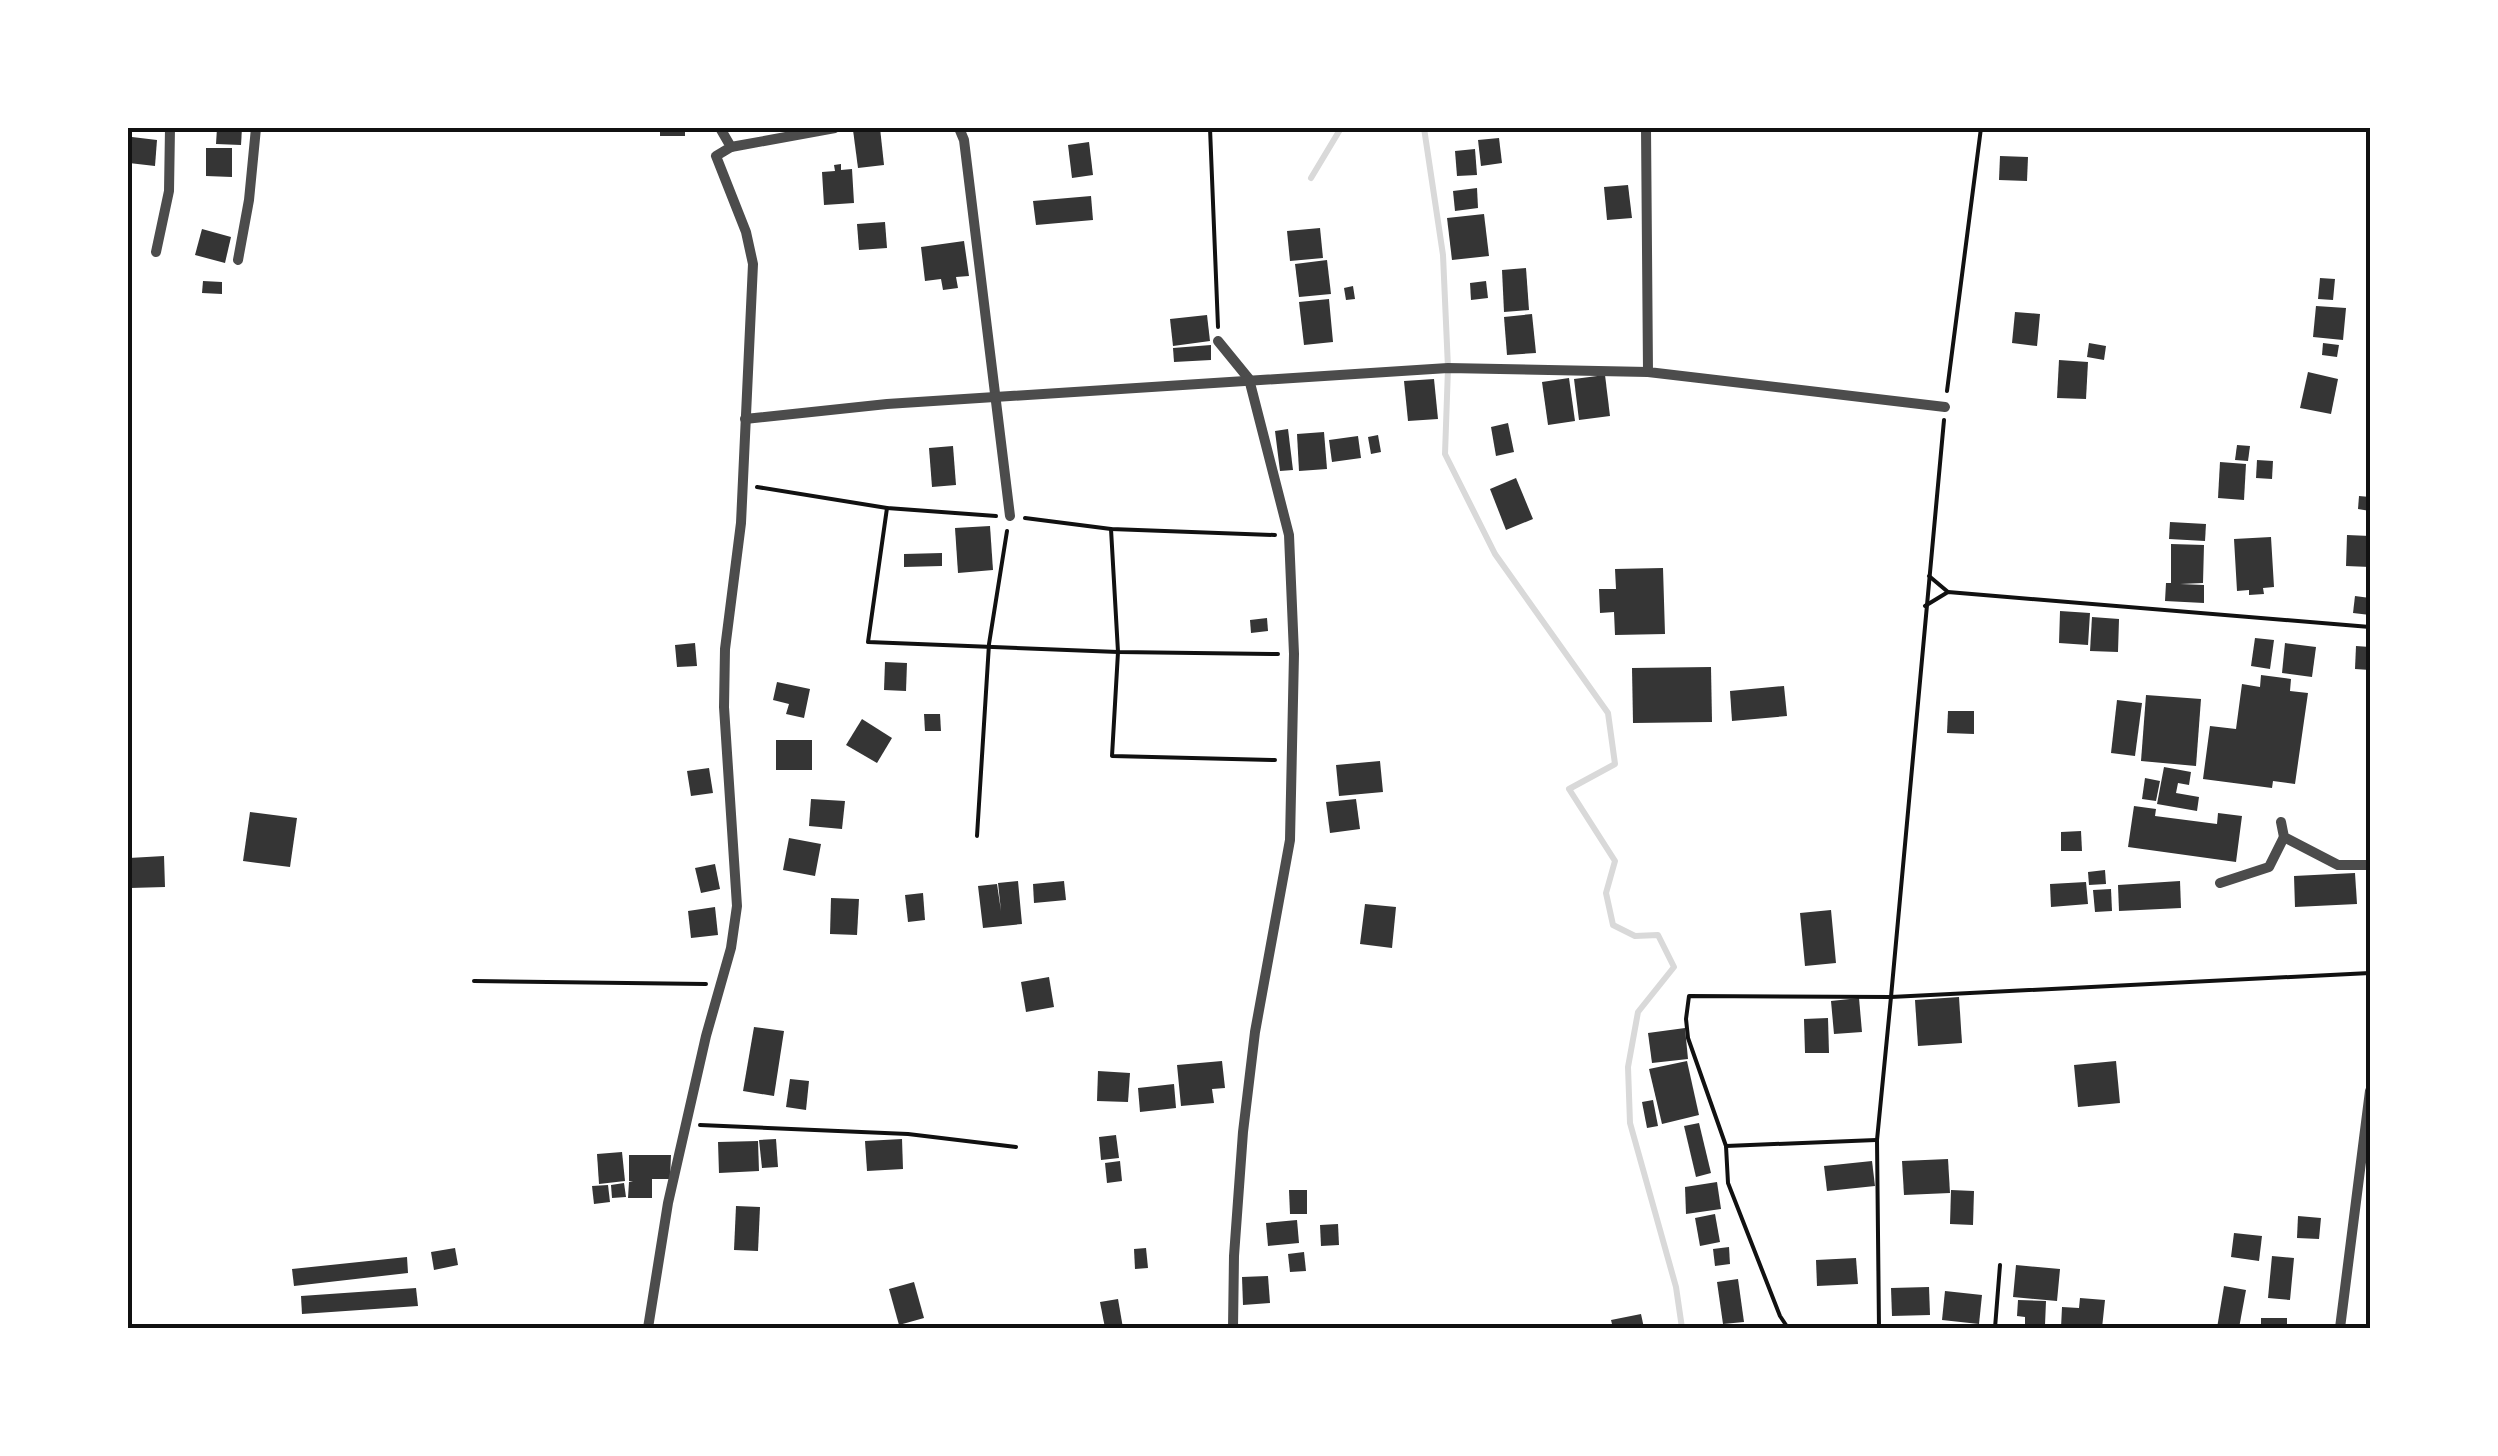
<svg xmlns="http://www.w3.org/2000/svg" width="2498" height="1456" viewBox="0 0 2498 1456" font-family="'Space Grotesk',sans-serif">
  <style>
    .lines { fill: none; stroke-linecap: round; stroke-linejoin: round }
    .stream { stroke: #d9d9d9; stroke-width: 6 }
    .building { fill: #353535 }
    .path { stroke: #111; stroke-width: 4 }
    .minor { stroke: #4c4c4c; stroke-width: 10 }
    .neatline { fill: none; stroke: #111; stroke-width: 4 }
  </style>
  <rect width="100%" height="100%" fill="#fff"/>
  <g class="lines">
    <g class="stream">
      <path d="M1424 128 1443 255 1448 368 1445 454 1495 554 1608 713 1615 764 1569 789 1615 861 1606 893 1613 925 1635 936 1658 935 1674 967 1638 1012 1628 1067 1630 1123 1676 1287 1682 1328"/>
      <path d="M1311 178 1341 128"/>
    </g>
  </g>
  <g class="building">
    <path d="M217 128H242L241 145 216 144Z"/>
    <rect x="660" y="128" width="25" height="8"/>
    <path d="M880 128 884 165 858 168 853 130Z"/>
    <path d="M132 137 157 140 155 166 129 163Z"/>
    <path d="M1499 138 1502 163 1481 166 1478 140Z"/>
    <path d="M1089 142 1093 175 1072 178 1068 145Z"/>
    <path d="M206 148H232V177L206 176Z"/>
    <path d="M1475 149 1477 175 1457 176 1455 151Z"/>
    <path d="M2000 156 2028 157 2027 181 1999 180Z"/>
    <path d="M841 164V170L852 169 854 203 824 205 822 172 835 171 834 165Z"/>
    <path d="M1628 185 1632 218 1607 220 1604 187Z"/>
    <path d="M1477 188 1478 208 1455 211 1453 191Z"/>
    <path d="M1091 196 1093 220 1036 225 1033 201Z"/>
    <path d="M1484 214 1489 256 1452 260 1447 218Z"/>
    <path d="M885 222 887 248 859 250 857 224Z"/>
    <path d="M1320 228 1323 258 1290 261 1287 231Z"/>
    <path d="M202 229 231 237 225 263 195 255Z"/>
    <path d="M964 241 969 276 956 277 958 288 943 290 941 279 925 281 921 247Z"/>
    <path d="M1327 260 1331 294 1299 297 1295 264Z"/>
    <path d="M1526 268 1529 310 1504 312 1502 270Z"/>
    <path d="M2320 278 2335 279 2333 300 2318 299Z"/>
    <path d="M203 281 222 282V294L202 293Z"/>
    <path d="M1486 281 1488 298 1471 300 1470 283Z"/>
    <path d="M1353 286 1355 299 1346 300 1344 288Z"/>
    <path d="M1329 299 1333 342 1304 345 1299 302Z"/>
    <path d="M2316 306 2346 308 2343 340 2313 337Z"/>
    <path d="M2015 312 2040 314 2037 346 2012 343Z"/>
    <path d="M1532 314 1536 353 1507 355 1504 317Z"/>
    <path d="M1207 315 1210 341 1173 346 1170 319Z"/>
    <path d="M2089 343 2106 346 2104 360 2087 357Z"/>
    <path d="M2323 343 2339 345 2337 357 2322 355Z"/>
    <path d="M1211 345V360L1174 362 1173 348Z"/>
    <path d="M2059 360 2088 362 2086 399 2057 398Z"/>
    <path d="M2308 372 2338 379 2331 414 2300 408Z"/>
    <path d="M1605 375 1610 416 1579 420 1574 379Z"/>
    <path d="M1569 378 1575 421 1548 425 1542 382Z"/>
    <path d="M1434 379 1438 419 1408 421 1404 381Z"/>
    <path d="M1508 423 1514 452 1496 456 1491 427Z"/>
    <path d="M1288 429 1293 470 1280 471 1275 431Z"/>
    <path d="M1324 432 1327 469 1299 471 1297 434Z"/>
    <path d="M1378 435 1381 452 1371 454 1368 437Z"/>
    <path d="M1358 436 1361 458 1332 462 1329 440Z"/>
    <path d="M2237 445 2250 446 2248 461 2235 460Z"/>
    <path d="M953 446 956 485 932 487 929 448Z"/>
    <path d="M2257 460 2273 461 2272 479 2256 478Z"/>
    <path d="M2220 462 2246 464 2244 500 2218 498Z"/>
    <path d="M1516 478 1533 519 1506 530 1490 489Z"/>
    <path d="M2359 496 2370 497V511L2358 509Z"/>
    <path d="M2170 522 2206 524 2205 541 2169 539Z"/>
    <path d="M990 526 993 570 958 573 955 528Z"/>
    <path d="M2347 535 2370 536V567L2346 566Z"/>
    <path d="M2271 537 2274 587 2263 588 2264 594 2249 595V590L2237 591 2234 539Z"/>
    <path d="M2171 544 2204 545 2203 583 2180 584 2204 585V603L2165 601 2166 583H2171Z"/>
    <path d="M942 553V566L904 567V554Z"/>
    <path d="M1663 568 1665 634 1615 635 1614 612 1600 613 1599 589H1616L1615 569Z"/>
    <path d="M2355 596 2370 598V615L2353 613Z"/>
    <path d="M2060 611 2090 613 2088 645 2059 643Z"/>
    <path d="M2092 617 2119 619 2118 652 2090 651Z"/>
    <path d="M1267 618 1268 631 1251 633 1250 620Z"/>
    <path d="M2255 638 2274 640 2270 669 2251 666Z"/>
    <path d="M695 643 697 666 677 667 675 645Z"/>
    <path d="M2285 643 2316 647 2312 677 2282 673Z"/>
    <path d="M2356 646 2370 647V670L2355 669Z"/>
    <path d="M885 662 907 663 906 691 884 690Z"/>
    <path d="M1711 667 1712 722 1633 723 1632 668Z"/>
    <path d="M2261 675 2291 679 2290 691 2308 693 2295 784 2273 781 2272 788 2203 779 2210 726 2236 729 2242 684 2260 687Z"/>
    <path d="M777 682 810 689 804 718 786 714 789 704 773 700Z"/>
    <path d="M1784 686 1787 716 1732 721 1730 691Z"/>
    <path d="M2146 695 2201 699 2196 766 2141 761Z"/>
    <path d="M2117 700 2142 703 2135 756 2111 753Z"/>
    <path d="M1948 711H1974V734L1947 733Z"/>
    <path d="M924 714H940L941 731H925Z"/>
    <path d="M862 719 892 738 877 763 846 745Z"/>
    <rect x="776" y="740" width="36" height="30"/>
    <path d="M1380 761 1383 792 1339 796 1336 765Z"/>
    <path d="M2164 767 2191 772 2189 785 2178 783 2176 793 2199 797 2197 811 2157 804Z"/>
    <path d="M709 768 713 793 691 796 687 771Z"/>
    <path d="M2145 778 2160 781 2156 801 2142 799Z"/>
    <path d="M811 799 845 801 842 829 809 826Z"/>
    <path d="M1356 799 1360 829 1330 833 1326 802Z"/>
    <path d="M2134 806 2156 809 2155 816 2217 824 2218 813 2242 816 2236 862 2128 847Z"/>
    <path d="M250 812 297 818 290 867 243 861Z"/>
    <path d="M2081 831 2082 851H2061V832Z"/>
    <path d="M789 838 821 844 815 876 783 870Z"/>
    <path d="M164 856 165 887 130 888 129 858Z"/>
    <path d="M715 864 720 889 701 893 695 868Z"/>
    <path d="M2105 870 2106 884 2089 885 2088 872Z"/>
    <path d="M2355 873 2357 904 2295 907 2294 876Z"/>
    <path d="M1018 881 1022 924 983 928 978 886 997 884 1001 911 998 883Z"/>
    <path d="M1064 881 1066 900 1034 903 1033 884Z"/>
    <path d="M2180 881 2181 908 2119 911 2118 885Z"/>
    <path d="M2086 882 2088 904 2051 907 2050 884Z"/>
    <path d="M2111 889 2112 911 2095 912 2093 890Z"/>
    <path d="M923 893 925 920 908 922 905 895Z"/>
    <path d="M831 898 859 899 857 935 830 934Z"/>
    <path d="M1365 904 1396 907 1392 948 1360 944Z"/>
    <path d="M715 907 718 935 691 938 688 911Z"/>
    <path d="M1831 910 1836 963 1805 966 1800 913Z"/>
    <path d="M1049 977 1054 1007 1026 1012 1021 982Z"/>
    <path d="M1959 997 1962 1043 1918 1046 1915 1000Z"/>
    <path d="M1859 998 1862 1032 1834 1034 1831 1001Z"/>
    <path d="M1828 1018 1829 1053H1805L1804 1019Z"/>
    <path d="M754 1027 784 1031 774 1096 743 1091Z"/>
    <path d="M1685 1028 1688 1059 1652 1063 1648 1033Z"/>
    <path d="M1222 1061 1225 1088 1212 1089 1214 1103 1181 1106 1177 1065Z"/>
    <path d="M1687 1061 1699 1115 1662 1124 1649 1069Z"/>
    <path d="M2116 1061 2120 1103 2078 1107 2074 1065Z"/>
    <path d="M1098 1071 1130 1073 1128 1102 1097 1101Z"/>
    <path d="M790 1079 809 1081 806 1110 786 1107Z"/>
    <path d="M1174 1084 1176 1108 1140 1112 1138 1088Z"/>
    <path d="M1653 1100 1658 1126 1647 1128 1642 1102Z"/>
    <path d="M1699 1123 1711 1173 1696 1177 1684 1126Z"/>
    <path d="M1116 1135 1119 1158 1101 1160 1099 1137Z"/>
    <path d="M776 1139 778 1167 762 1168 759 1140Z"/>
    <path d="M902 1139 903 1169 867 1171 865 1141Z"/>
    <path d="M758 1141 759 1171 719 1173 718 1142Z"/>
    <path d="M622 1152 625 1181 599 1184 597 1154Z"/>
    <path d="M629 1155H671L670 1179H652V1198H628L629 1182H633L629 1181Z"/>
    <path d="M1948 1159 1950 1193 1904 1195 1902 1161Z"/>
    <path d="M1120 1161 1122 1181 1107 1183 1105 1163Z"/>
    <path d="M1872 1161 1875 1186 1827 1191 1824 1166Z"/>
    <path d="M1717 1182 1721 1209 1686 1214 1685 1187Z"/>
    <path d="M624 1183 626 1197 612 1198 611 1185Z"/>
    <path d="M608 1185 610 1202 594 1204 592 1186Z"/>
    <path d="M1289 1190H1307V1214H1290Z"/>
    <path d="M1951 1190 1974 1191 1973 1225 1950 1224Z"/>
    <path d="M736 1206 760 1207 758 1251 734 1250Z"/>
    <path d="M1715 1214 1720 1242 1700 1246 1695 1218Z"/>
    <path d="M2298 1216 2321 1218 2319 1239 2297 1238Z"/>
    <path d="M1297 1220 1299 1243 1268 1246 1266 1223Z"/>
    <path d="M1338 1224 1339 1245 1321 1246 1320 1225Z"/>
    <path d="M2234 1233 2262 1236 2259 1261 2231 1257Z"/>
    <path d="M1729 1247 1730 1264 1715 1266 1713 1249Z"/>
    <path d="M455 1248 458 1265 434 1270 431 1252Z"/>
    <path d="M1146 1248 1148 1268 1135 1269 1134 1249Z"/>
    <path d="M1304 1252 1306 1271 1290 1272 1288 1254Z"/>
    <path d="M2272 1256 2294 1258 2290 1300 2268 1298Z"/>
    <path d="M407 1257 408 1273 294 1286 292 1269Z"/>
    <path d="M1856 1258 1858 1284 1817 1286 1816 1260Z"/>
    <path d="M2016 1265 2060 1269 2057 1301 2013 1297Z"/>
    <path d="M1268 1276 1270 1303 1243 1305 1242 1277Z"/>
    <path d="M1738 1279 1744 1322 1723 1324 1717 1282Z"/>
    <path d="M914 1282 924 1318 899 1325 889 1289Z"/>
    <path d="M2224 1286 2246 1290 2239 1328H2217Z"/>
    <path d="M1929 1287 1930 1315 1892 1316 1891 1288Z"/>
    <path d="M416 1288 418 1306 302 1314 301 1296Z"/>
    <path d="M1945 1291 1982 1295 1979 1324 1942 1320Z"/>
    <path d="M2080 1298 2105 1300 2102 1328H2061L2062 1307 2079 1308Z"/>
    <path d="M1118 1299 1123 1328H1105L1100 1302Z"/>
    <path d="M2018 1300 2046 1301 2045 1325 2025 1324V1317L2017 1316Z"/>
    <path d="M1641 1314 1644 1328H1613L1611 1320Z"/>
    <rect x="2261" y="1318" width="26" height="10"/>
  </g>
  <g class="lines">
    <g class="path">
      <path d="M1210 128 1218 327"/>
      <path d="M1947 391 1981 128"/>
      <path d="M1944 420 1891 997 2370 973"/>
      <path d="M757 487 887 508 996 516"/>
      <path d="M887 508 868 642 1118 652 1278 654"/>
      <path d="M1025 518 1111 529 1275 535"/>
      <path d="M1111 529 1118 652 1112 756 1275 760"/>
      <path d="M1929 576 1948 592"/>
      <path d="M1925 606 1948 592 2370 627"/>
      <path d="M977 836 989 644 1007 531"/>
      <path d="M474 981 706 984"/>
      <path d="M700 1125 908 1134 1016 1147"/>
      <path d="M1726 1146 1876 1140"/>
      <path d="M1788 1328 1780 1316 1728 1183 1726 1146 1688 1038 1686 1019 1689 996 1891 997 1877 1140 1879 1328"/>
      <path d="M1995 1328 2000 1265"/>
    </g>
    <g class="minor">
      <path d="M959 128 964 140 1010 516"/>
      <path d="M1646 128 1648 372 1945 407"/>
      <path d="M731 147 835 128"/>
      <path d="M156 252 169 191 170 128"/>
      <path d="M238 260 249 200 256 128"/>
      <path d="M1218 341 1249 379 1289 535 1294 654 1290 840 1255 1032 1243 1132 1234 1256 1233 1328"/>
      <path d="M745 419 887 404 1448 368 1648 372"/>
      <path d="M2281 822 2284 837 2338 865H2370"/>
      <path d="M2220 883 2269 867 2284 837"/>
      <path d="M648 1328 668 1203 706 1036 731 948 737 906 724 707 725 649 741 523 753 264 746 232 716 156 731 147 720 128"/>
      <path d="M2340 1328 2370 1091"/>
    </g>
  </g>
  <rect width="2498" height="1456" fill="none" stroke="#ffffff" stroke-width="260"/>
  <rect x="130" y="130" width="2238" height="1196" class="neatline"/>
</svg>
